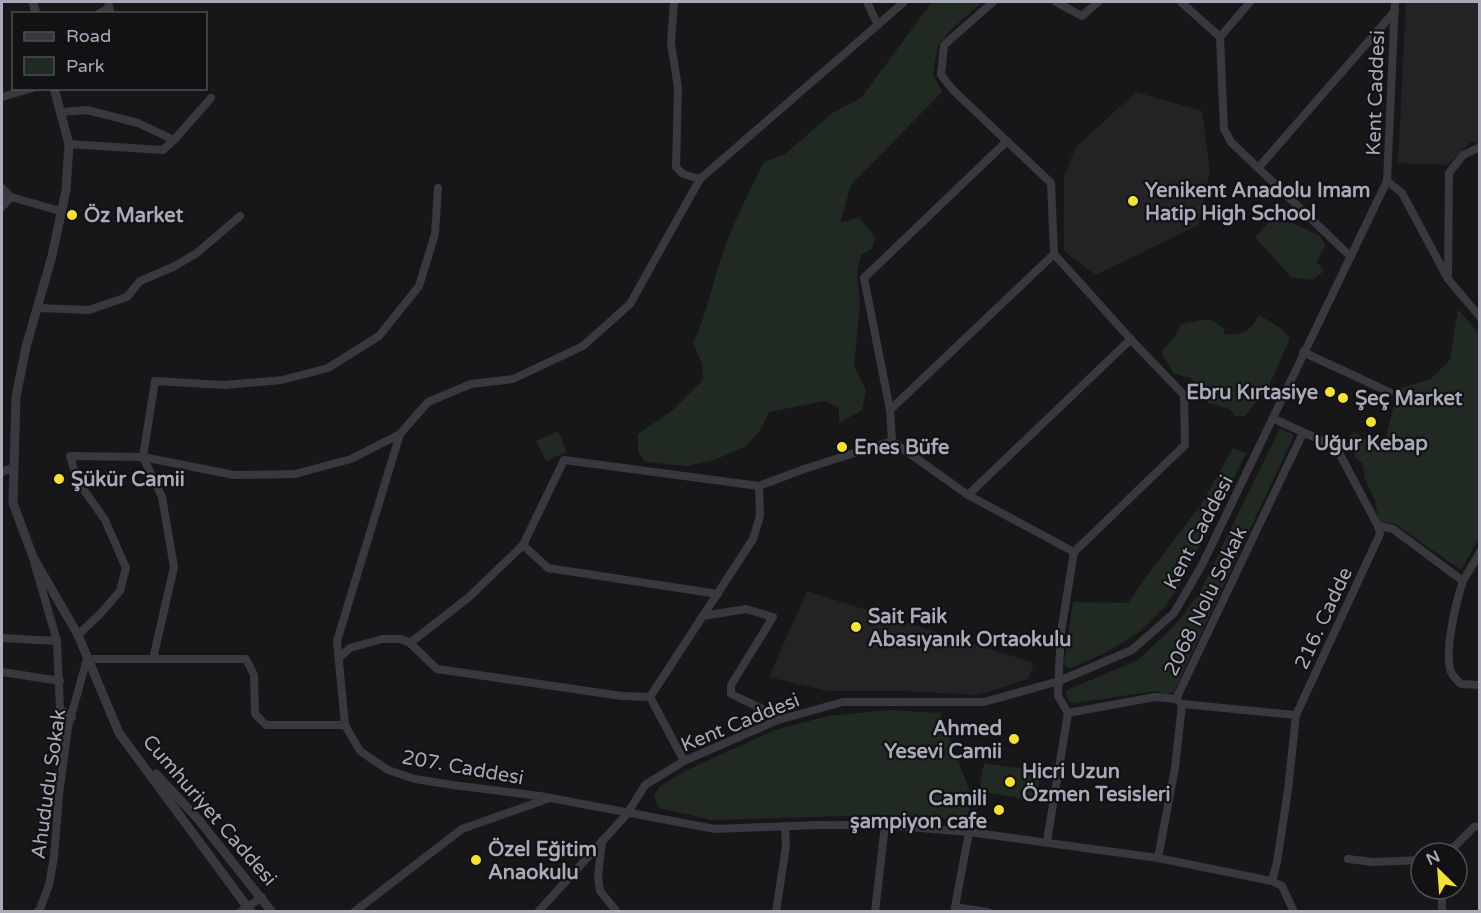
<svg xmlns="http://www.w3.org/2000/svg" width="1481" height="913" viewBox="0 0 1481 913" font-family="'Varela Round',sans-serif">
  <style>
    .built { fill: #232326 }
    .green { fill: #212923 }
    .lines { fill: none; stroke-linecap: round; stroke-linejoin: round }
    .minor { stroke: #38383e; stroke-width: 8 }
    .tertiary { stroke: #38383e; stroke-width: 9 }
    .poi-dot { fill: #f6e331; stroke: #121214; stroke-width: 2 }
    .labels { text-anchor: middle; stroke-width: 4.5; stroke-linejoin: round; paint-order: stroke }
    .street-label { font-size: 20px; fill: #a9aab9; stroke: #121214 }
    .poi-label { font-size: 20px; font-weight: bold; fill: #a9aab9; stroke: #121214; text-anchor: start }
  </style>
  <rect width="100%" height="100%" fill="#171719"/>
  <g class="built">
    <path d="M1406 2H1479V142H1471L1447 165 1398 163Z"/>
    <path d="M1136 92 1202 111 1210 171 1198 225 1096 275 1064 251V177L1075 148Z"/>
    <path d="M807 591 1034 663 1028 679 978 695 901 691H827L769 677Z"/>
  </g>
  <g class="green">
    <path d="M932 2H978L980 4 951 30 938 45 933 74 942 92 851 185 840 223 859 217 875 237 872 249 861 255 857 273 860 305 854 366 866 390 862 410 839 423V408L825 401 769 412 760 431 745 447 714 460 687 466 645 462 638 452V434L673 410 703 380 702 364 693 343C707 315 712 284 722 255 733 223 749 192 764 162L785 154 832 113 861 98Z"/>
    <path d="M1269 222 1292 223 1320 236 1325 245 1317 262 1324 271 1312 280 1291 277 1255 237Z"/>
    <path d="M1458 309 1480 335 1479 538 1461 570 1395 524 1379 522 1375 500 1366 482 1362 463 1355 457 1351 445 1350 435 1355 432 1368 441 1386 437 1398 389 1431 379 1450 360Z"/>
    <path d="M1259 315 1282 329 1290 338 1270 384 1245 416H1235L1230 409 1208 403 1191 378 1174 374 1161 352 1176 335 1181 324 1209 319 1223 328 1225 334C1242 336 1252 330 1259 315Z"/>
    <path d="M1280 428 1294 435 1174 692 1164 694 1155 691 1075 703 1069 701 1065 691 1138 660 1176 624 1199 594Z"/>
    <path d="M558 431 567 452 546 461 536 441Z"/>
    <path d="M1233 448 1246 453 1181 583 1163 609 1138 633 1105 653 1071 668 1066 667 1064 662 1073 602 1128 603 1145 578 1200 506Z"/>
    <path d="M889 710 940 713 972 797 967 820 884 815 712 820 659 808 654 796 660 786 687 770 775 730 828 716Z"/>
    <path d="M984 763 1041 772 1036 801 979 791Z"/>
  </g>
  <g class="lines">
    <g class="minor">
      <path d="M108 2 111 14"/>
      <path d="M674 2 671 43 678 88 676 167 683 174 700 179"/>
      <path d="M867 2 878 25"/>
      <path d="M904 2 700 179 630 304 583 346 513 379 471 384 428 402 400 434 337 641 345 725 360 751 388 770 415 779 453 785 540 796 715 829 817 825H885L969 832 1158 858 1272 881 1282 886 1294 912"/>
      <path d="M1056 2 1082 16 1098 2"/>
      <path d="M1181 2 1220 37 1224 129 1231 142 1351 257"/>
      <path d="M98 14 109 8"/>
      <path d="M1220 37 1250 2"/>
      <path d="M2 97 33 88"/>
      <path d="M61 112 87 110 138 123 174 140 211 98"/>
      <path d="M69 144 163 150 174 140"/>
      <path d="M1259 167 1395 11"/>
      <path d="M1387 181 1402 193 1448 279 1480 317"/>
      <path d="M2 188 11 197 60 211"/>
      <path d="M2 198 11 197 2 207"/>
      <path d="M1054 254 1136 345 1184 395 1185 445 1074 552"/>
      <path d="M1448 278 1449 173 1463 155 1480 147"/>
      <path d="M38 308 89 310 127 297 140 281 173 267 197 253 240 216"/>
      <path d="M1303 352 1389 392"/>
      <path d="M890 410 1054 254 1051 183 953 90 941 75 944 45 993 2"/>
      <path d="M400 434 351 459 295 474 234 475 143 457 155 381 224 385 282 380 328 368 379 336 419 286 435 234 438 188"/>
      <path d="M892 441 890 410 864 278 1007 141"/>
      <path d="M2 472 14 467"/>
      <path d="M968 495 1131 339"/>
      <path d="M1378 526 1393 529 1463 581 1480 552"/>
      <path d="M523 545 548 568 718 594"/>
      <path d="M34 562 57 641 60 709 72 717"/>
      <path d="M1463 581C1456 602 1445 648 1450 669 1451 675 1457 680 1461 684L1480 685"/>
      <path d="M703 616 746 609 773 617 731 685V694L767 711 778 720"/>
      <path d="M78 635 101 613 120 591 126 568 105 520 77 480 70 456 143 457 162 497 174 567 153 659"/>
      <path d="M2 638 57 641"/>
      <path d="M410 643 468 598 523 545 564 460 759 486 804 469 892 441 968 495 1074 552 1061 632 1059 669 1058 696 1068 713 1047 841"/>
      <path d="M340 657 350 648 382 639H401L410 643 437 669 622 696 650 697 684 761"/>
      <path d="M2 672 60 681"/>
      <path d="M650 697 753 539 760 516 759 486"/>
      <path d="M1182 704 1296 715"/>
      <path d="M1068 713 1155 697 1176 699"/>
      <path d="M602 841 598 876 600 891 617 912"/>
      <path d="M1448 853 1474 827 1480 826"/>
      <path d="M1158 858 1175 768 1182 704 1176 699 1303 433"/>
      <path d="M1348 859 1373 862 1421 860"/>
      <path d="M1272 881 1277 862 1288 790 1296 715 1380 534 1378 526 1336 447 1274 419"/>
      <path d="M955 907 988 912"/>
      <path d="M37 912 40 909 49 885 54 857 59 795 68 727 87 659H246L254 675 255 714 266 725H345"/>
      <path d="M240 912 262 897"/>
      <path d="M354 912 462 829 547 799"/>
      <path d="M538 912 627 814 645 785 684 761 778 720 843 702H984L1059 681 1132 650 1174 613 1202 565 1387 181 1395 2"/>
      <path d="M776 912 786 846 785 826"/>
      <path d="M875 912 885 825"/>
      <path d="M954 912 969 832"/>
      <path d="M1442 912V889"/>
    </g>
    <g class="tertiary">
      <path d="M33 2 36 14"/>
      <path d="M54 88 69 144 66 190 52 256 26 347 16 397 13 503 33 557 78 635 119 733 251 912"/>
      <path d="M156 774 198 819 272 912"/>
    </g>
  </g>
  <g class="poi-dot">
    <circle cx="1133" cy="201" r="6"/>
    <circle cx="72" cy="215" r="6"/>
    <circle cx="1330" cy="392" r="6"/>
    <circle cx="1343" cy="398" r="6"/>
    <circle cx="1371" cy="422" r="6"/>
    <circle cx="842" cy="447" r="6"/>
    <circle cx="59" cy="479" r="6"/>
    <circle cx="856" cy="627" r="6"/>
    <circle cx="1014" cy="739" r="6"/>
    <circle cx="1010" cy="782" r="6"/>
    <circle cx="999" cy="810" r="6"/>
    <circle cx="476" cy="860" r="6"/>
  </g>
  <g class="labels">
    <g class="street-label">
      <text transform="translate(1375 93) rotate(-88)" y="7">Kent Caddesi</text>
      <text transform="translate(1198 532) rotate(-62)" y="7">Kent Caddesi</text>
      <text transform="translate(1205 601) rotate(-64)" y="7">2068 Nolu Sokak</text>
      <text transform="translate(1323 618) rotate(-65)" y="7">216. Cadde</text>
      <text transform="translate(740 722) rotate(-22)" y="7">Kent Caddesi</text>
      <text transform="translate(463 767) rotate(10)" y="7">207. Caddesi</text>
      <text transform="translate(48 784) rotate(-82)" y="7">Ahududu Sokak</text>
      <text transform="translate(210 810) rotate(49)" y="7">Cumhuriyet Caddesi</text>
    </g>
    <g class="poi-label">
      <text x="1145" y="197">Yenikent Anadolu Imam<tspan x="1145" dy="23">Hatip High School</tspan></text>
      <text x="84" y="222">Öz Market</text>
      <text x="1318" y="399" text-anchor="end">Ebru Kırtasiye</text>
      <text x="1355" y="405">Şeç Market</text>
      <text x="1371" y="450" text-anchor="middle">Uğur Kebap</text>
      <text x="854" y="454">Enes Büfe</text>
      <text x="71" y="486">Şükür Camii</text>
      <text x="868" y="623">Sait Faik<tspan x="868" dy="23">Abasıyanık Ortaokulu</tspan></text>
      <text x="1002" y="735" text-anchor="end">Ahmed<tspan x="1002" dy="23">Yesevi Camii</tspan></text>
      <text x="1022" y="778">Hicri Uzun<tspan x="1022" dy="23">Özmen Tesisleri</tspan></text>
      <text x="987" y="805" text-anchor="end">Camili<tspan x="987" dy="23">şampiyon cafe</tspan></text>
      <text x="488" y="856">Özel Eğitim<tspan x="488" dy="23">Anaokulu</tspan></text>
    </g>
  </g>
  <rect width="1481" height="913" fill="none" stroke="#a9aab9" stroke-width="6"/>
  <rect x="12" y="12" width="195" height="78" fill="#121214" stroke="#4e4f56" stroke-width="1.5"/>
  <rect x="24" y="32" width="30" height="9" fill="#38383e" stroke="#4e4f56" stroke-width="1.5"/>
  <text x="66" y="42" font-size="18" fill="#a9aab9">Road</text>
  <rect x="24" y="57" width="30" height="18" fill="#212923" stroke="#4e4f56" stroke-width="1.5"/>
  <text x="66" y="72" font-size="18" fill="#a9aab9">Park</text>
  <g transform="translate(1439 871) rotate(335)"><circle r="28" fill="#121214" stroke="#4e4f56" stroke-width="1.5"/>
  <path d="M0-4.5L10 22L0 15L-10 22Z" fill="#f6e331"/>
  <text y="-9" font-size="16" font-weight="bold" text-anchor="middle" fill="#a9aab9">N</text>
  </g>
</svg>
